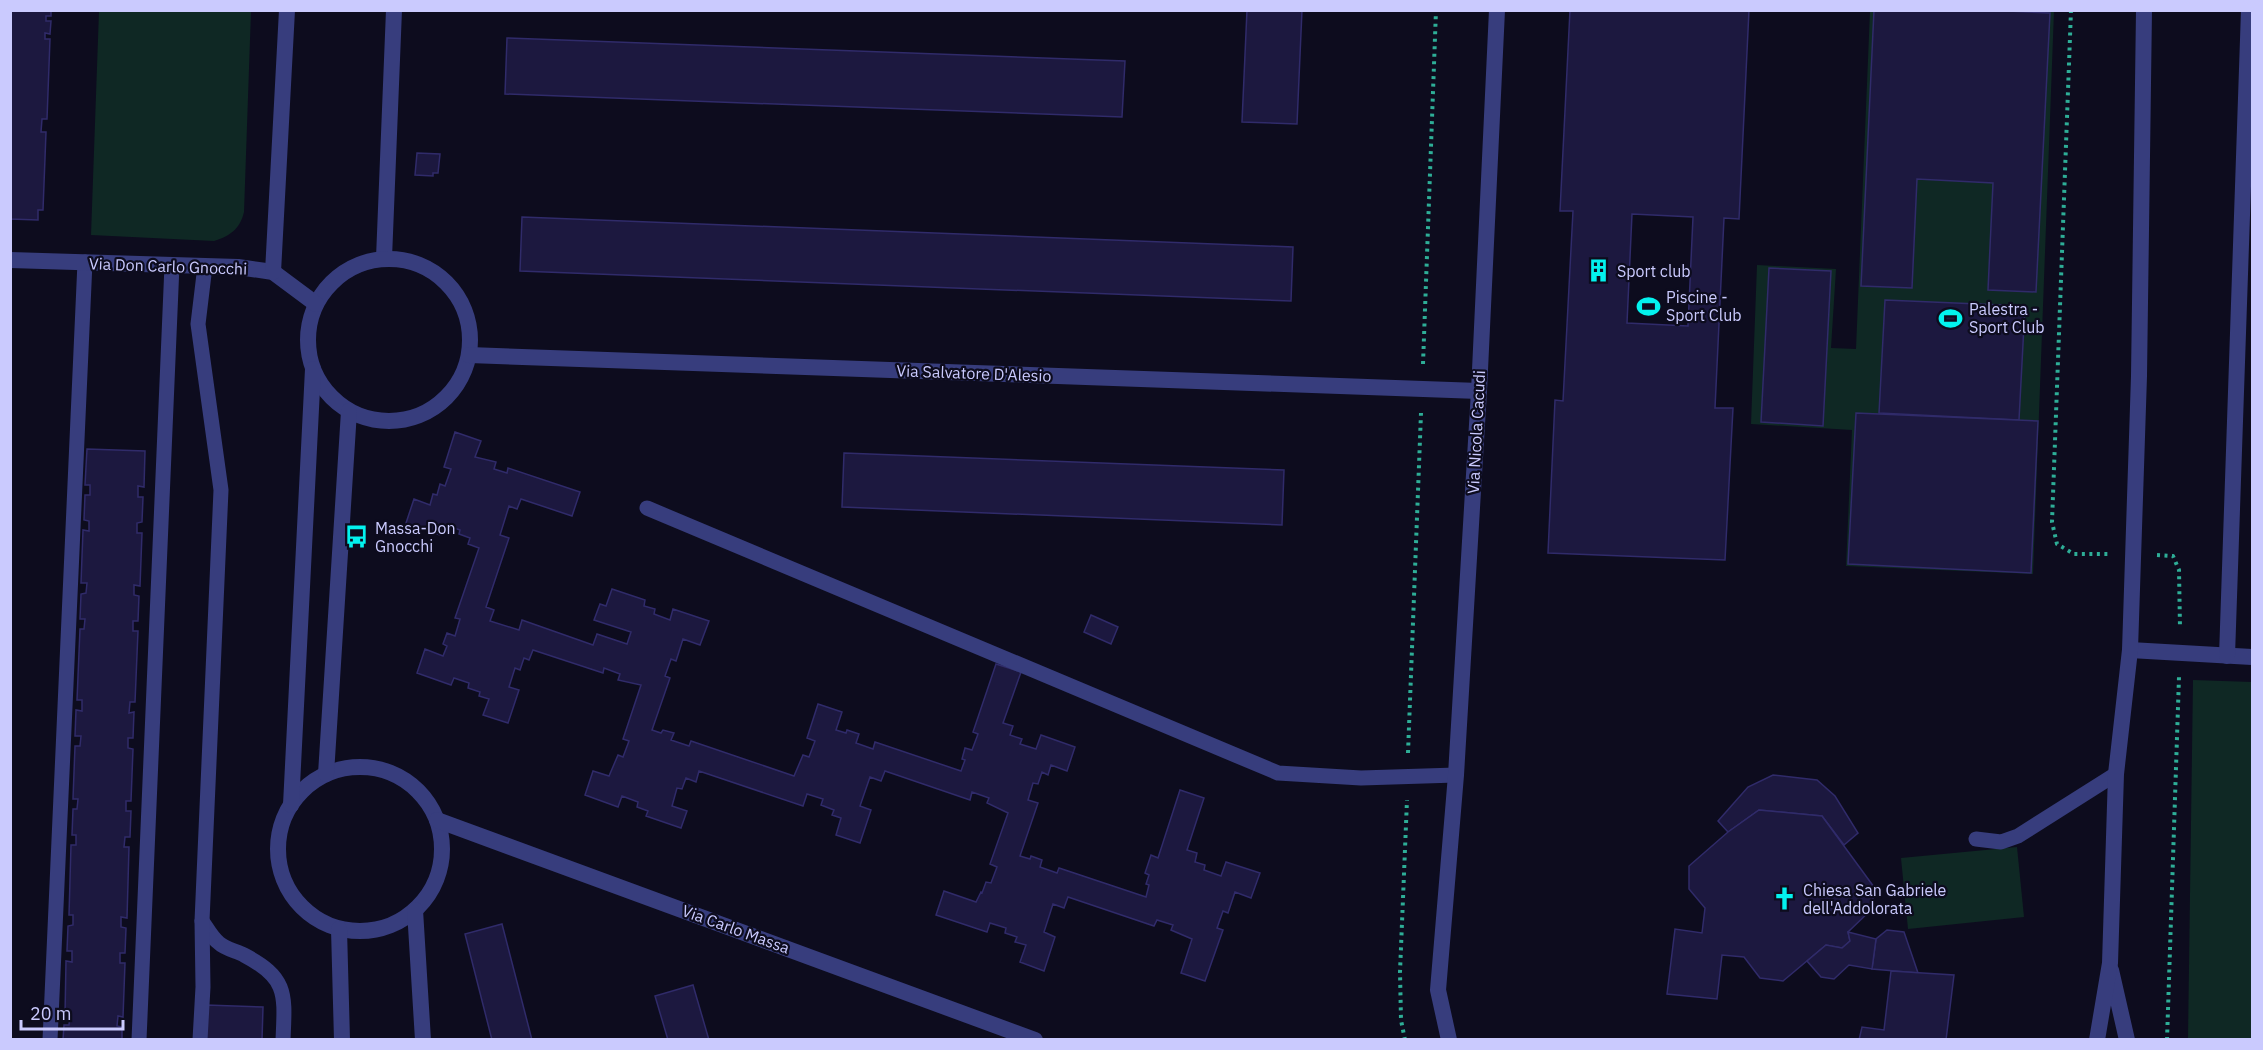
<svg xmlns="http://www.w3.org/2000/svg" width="2263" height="1050" viewBox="0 0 2263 1050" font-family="'IBM Plex Sans',sans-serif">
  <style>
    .green { fill: #0f2824 }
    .building { fill: #1c183f; stroke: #302b6a; stroke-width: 1.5; fill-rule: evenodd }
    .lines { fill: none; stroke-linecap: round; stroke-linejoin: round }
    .path { stroke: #2eae97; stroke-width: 4; stroke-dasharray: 3 4.5; stroke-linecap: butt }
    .service { stroke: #373d7d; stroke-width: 15 }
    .minor { stroke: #373d7d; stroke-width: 16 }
    .tertiary { stroke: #373d7d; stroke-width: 16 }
    .labels { text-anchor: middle; stroke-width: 4.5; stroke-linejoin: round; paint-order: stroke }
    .street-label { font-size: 16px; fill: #cacafe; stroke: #0d0c1e }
    .poi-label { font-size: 16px; fill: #cacafe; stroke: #0d0c1e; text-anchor: start }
  </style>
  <rect width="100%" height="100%" fill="#0d0c1e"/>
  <g class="green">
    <path d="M99 11H251L244 212C240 229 230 236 214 241L91 235Z"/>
    <path d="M1870 11H2054L2033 574 1846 566 1852 430 1751 424 1757 265 1836 269 1831 348 1856 349Z"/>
    <path d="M2193 680 2252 682V1039H2188Z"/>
    <path d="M2017 847 2024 917 1908 929 1901 858Z"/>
  </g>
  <g class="building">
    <path d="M10 10H51V16H46V21H51L50 34 45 33V39H50L47 119H42L41 132H46L43 210H38V220L10 219Z"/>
    <path d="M1247 10H1302L1297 124 1242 122Z"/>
    <path d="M1570 10H1749L1739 219 1724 218 1715 408H1733L1725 560 1548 553 1555 400 1563 401 1573 211H1560ZM1632 214 1693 217 1688 326 1627 323Z"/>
    <path d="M1874 10H1986L2050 13 2036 292 1988 290 1993 183 1917 179 1912 288 1861 286Z"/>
    <path d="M507 38 1125 61 1122 117 505 94Z"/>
    <path d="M417 153 440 154 438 173H433V176L415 175Z"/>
    <path d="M522 217 1293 247 1291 301 520 271Z"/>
    <path d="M1769 268 1831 271 1823 426 1761 422Z"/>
    <path d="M1885 300 2025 306 2019 420 1879 413Z"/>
    <path d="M1856 413 2038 421 2031 573 1848 564Z"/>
    <path d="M455 432 481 441 475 457 496 462 494 469 507 473 508 468 580 492 572 516 521 499 517 509 509 506 500 535 509 538 486 607 494 610 490 621 519 630 522 620 593 645 597 634 627 644 631 632 594 620 600 604 606 606 612 589 645 600 644 606 655 609 654 614 670 620 673 609 709 621 700 645 683 639 676 661 671 659 665 676 670 678 652 730 661 733 663 730 674 733 671 740 689 746 691 741 794 776 803 755 809 757 815 741 807 738 818 704 842 712 836 730 846 733 847 730 859 734 856 743 873 749 875 742 961 771 965 760 962 759 965 748 972 750 978 734 973 732 996 664 1021 672 1003 723 1013 726 1010 735 1022 739 1020 744 1036 749 1041 735 1075 747 1067 771 1051 765 1048 775 1042 772 1038 784 1033 783 1028 800 1038 803 1020 856 1030 859 1031 856 1042 860 1040 867 1057 873 1059 868 1146 897 1149 885 1146 884 1149 875 1145 873 1151 855 1158 858 1180 790 1204 798 1187 850 1197 853 1195 862 1205 865 1204 870 1221 876 1226 862 1260 873 1251 898 1235 892 1228 913 1223 911 1217 928 1223 930 1205 981 1181 973 1192 939 1171 930 1173 925 1157 920 1154 926 1068 897 1064 908 1053 904 1044 932 1055 937 1044 971 1020 962 1026 945 1015 942 1017 937 1005 933 1006 928 990 923 987 932 936 915 944 891 976 902 981 892 982 893 986 882 991 883 997 867 990 864 1008 813 987 803 989 798 972 792 970 800 885 771 881 781 870 777 860 806 871 810 860 843 836 835 841 818 832 815 834 810 821 805 823 799 807 794 803 806 699 771 696 782 686 778 682 789 677 788 672 806 687 811 681 828 646 816 648 811 637 807 638 802 622 796 618 807 585 795 593 771 609 776 618 755 623 757 629 741 623 739 641 685 618 680 620 674 604 668 603 673 533 650 529 660 524 658 520 670 515 668 509 687 519 690 508 723 483 715 489 699 479 696 480 692 468 688 469 683 454 678 451 685 417 673 425 649 443 656 447 646 443 644 447 633 455 636 460 619 455 618 479 548 468 544 470 538 459 534 460 530 443 524 440 535 406 523 414 499 430 505 433 494 437 495 440 484 445 486 451 469 444 467Z"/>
    <path d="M87 449 145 451 144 487 138 486V497H143L142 522 137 523V533H142L140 586 134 585V595L139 596 138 621H133V631H138L135 702H130L129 713 134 712 133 738H128V748L133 749 131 801H126V811H131L130 837H125L124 847H129L127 918 121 917V927L126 928 125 953H120V963H125L123 1017 118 1016 117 1026 122 1027V1040H63L64 1025H69L70 1015H65L66 961 72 962V951H67L68 926 73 925V915H69L71 845H76V835H72L73 809H77L78 799H73L75 746H80L81 736H75L76 710 82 711V700H77L80 629H84L85 619H80L81 594 86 593 87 583H81L83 530 89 531V521L84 520 85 495H90V485H85Z"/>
    <path d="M844 453 1284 470 1282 525 842 507Z"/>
    <path d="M1091 615 1118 627 1111 644 1084 632Z"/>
    <path d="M1773 775 1817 780 1835 796 1858 833 1844 845 1822 816 1759 810 1728 832 1718 821 1748 787Z"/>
    <path d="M1759 810 1822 816 1874 887 1872 909 1848 932 1850 941 1842 948 1826 945 1783 981 1760 978 1744 957 1722 955 1717 999 1667 994 1675 929 1702 933 1705 908 1689 889V866L1728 832Z"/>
    <path d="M502 924 532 1040H492L465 934Z"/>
    <path d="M1887 930 1904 932 1918 973 1872 969 1876 939Z"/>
    <path d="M1848 932 1876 939 1872 969 1849 965 1834 979 1821 977 1807 961 1826 945 1842 948 1850 941Z"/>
    <path d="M1891 971 1954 975 1946 1040H1859L1862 1027 1884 1030Z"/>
    <path d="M693 985 709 1040H668L655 996Z"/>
    <path d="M206 1005 263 1007 262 1040H205Z"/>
  </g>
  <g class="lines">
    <g class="path">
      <path d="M2071 10 2052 522 2057 544 2074 554H2108"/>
      <path d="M1423 364 1436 10"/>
      <path d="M2157 555 2173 556 2179 570 2180 628"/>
      <path d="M1408 753 1421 413"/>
      <path d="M1405 1040 1401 1020 1400 972 1407 800"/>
      <path d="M2167 1040 2179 677"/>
    </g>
    <g class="service">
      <path d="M647 508 1278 773 1361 778 1456 775"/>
      <path d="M1976 839 2001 842 2018 836 2116 774"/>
      <path d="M202 921C207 928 212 938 219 943 225 949 237 951 244 955 288 978 285 994 283 1040"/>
      <path d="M50 1040 85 262"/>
      <path d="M139 1040 172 265"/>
      <path d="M200 1040 203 987 202 921 221 490 198 324 205 266"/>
    </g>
    <g class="minor">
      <path d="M384 258 394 10"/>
      <circle cx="389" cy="340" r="81"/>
      <path d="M10 260 238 267 273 272 316 304"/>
      <path d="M273 272 287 10"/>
      <path d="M469 355 1479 391"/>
      <path d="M2130 650 2252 657"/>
      <path d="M2227 656 2249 10"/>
      <circle cx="360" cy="849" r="82"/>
      <path d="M326 774 349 411"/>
      <path d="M291 805 313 369"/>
      <path d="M437 820 1035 1040"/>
      <path d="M415 910 423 1040"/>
      <path d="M339 929 342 1040"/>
    </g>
    <g class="tertiary">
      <path d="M2111 970 2127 1040"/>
      <path d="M1449 1040 1438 990 1456 775 1479 391 1497 10"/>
      <path d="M2097 1040 2110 963 2116 774 2130 650 2139 376 2144 10"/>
    </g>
  </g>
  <defs>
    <symbol id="building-bare" viewBox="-9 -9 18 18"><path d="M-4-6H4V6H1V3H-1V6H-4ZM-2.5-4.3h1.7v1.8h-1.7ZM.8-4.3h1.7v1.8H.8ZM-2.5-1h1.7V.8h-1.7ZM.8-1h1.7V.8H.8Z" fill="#03f2ee" stroke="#0d0c1e" stroke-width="2.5" paint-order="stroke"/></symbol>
    <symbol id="stadium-bare" viewBox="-9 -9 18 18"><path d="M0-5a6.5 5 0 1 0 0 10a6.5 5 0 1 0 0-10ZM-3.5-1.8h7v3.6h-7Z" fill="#03f2ee" stroke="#0d0c1e" stroke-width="2.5" paint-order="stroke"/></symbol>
    <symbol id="bus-bare" viewBox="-9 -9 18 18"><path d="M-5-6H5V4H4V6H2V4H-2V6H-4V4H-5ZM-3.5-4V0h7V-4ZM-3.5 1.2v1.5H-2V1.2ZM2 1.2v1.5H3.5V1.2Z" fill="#03f2ee" stroke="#0d0c1e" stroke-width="2.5" paint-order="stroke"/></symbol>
    <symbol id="church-bare" viewBox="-9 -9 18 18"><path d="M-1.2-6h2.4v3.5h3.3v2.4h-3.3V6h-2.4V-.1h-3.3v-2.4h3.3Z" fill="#03f2ee" stroke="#0d0c1e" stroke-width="2.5" paint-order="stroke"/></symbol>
  </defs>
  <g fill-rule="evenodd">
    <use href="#building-bare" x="1582" y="254" width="33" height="33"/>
    <use href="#stadium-bare" x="1632" y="290" width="33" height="33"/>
    <use href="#stadium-bare" x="1934" y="302" width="33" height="33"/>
    <use href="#bus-bare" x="340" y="520" width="33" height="33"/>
    <use href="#church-bare" x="1768" y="882" width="33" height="33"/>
  </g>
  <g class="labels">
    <g class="street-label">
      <text transform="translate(168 266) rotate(2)" y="6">Via Don Carlo Gnocchi</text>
      <text transform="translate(974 373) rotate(2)" y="6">Via Salvatore D'Alesio</text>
      <text transform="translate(1476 432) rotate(-87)" y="6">Via Nicola Cacudi</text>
      <text transform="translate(736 929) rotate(20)" y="6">Via Carlo Massa</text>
    </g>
    <g class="poi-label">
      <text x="1617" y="277">Sport club</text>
      <text x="1666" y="303">Piscine -<tspan x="1666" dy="18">Sport Club</tspan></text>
      <text x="1969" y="315">Palestra -<tspan x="1969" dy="18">Sport Club</tspan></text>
      <text x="375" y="534">Massa-Don<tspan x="375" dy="18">Gnocchi</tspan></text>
      <text x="1803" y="896">Chiesa San Gabriele<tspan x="1803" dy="18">dell'Addolorata</tspan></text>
    </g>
  </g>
  <rect width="2263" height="1050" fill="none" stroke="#cacafe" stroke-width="24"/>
  <path d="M21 1020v9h102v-9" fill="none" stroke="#cacafe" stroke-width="3"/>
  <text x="30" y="1020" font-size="18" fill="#cacafe" stroke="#0d0c1e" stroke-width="4.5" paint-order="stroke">20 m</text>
</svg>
